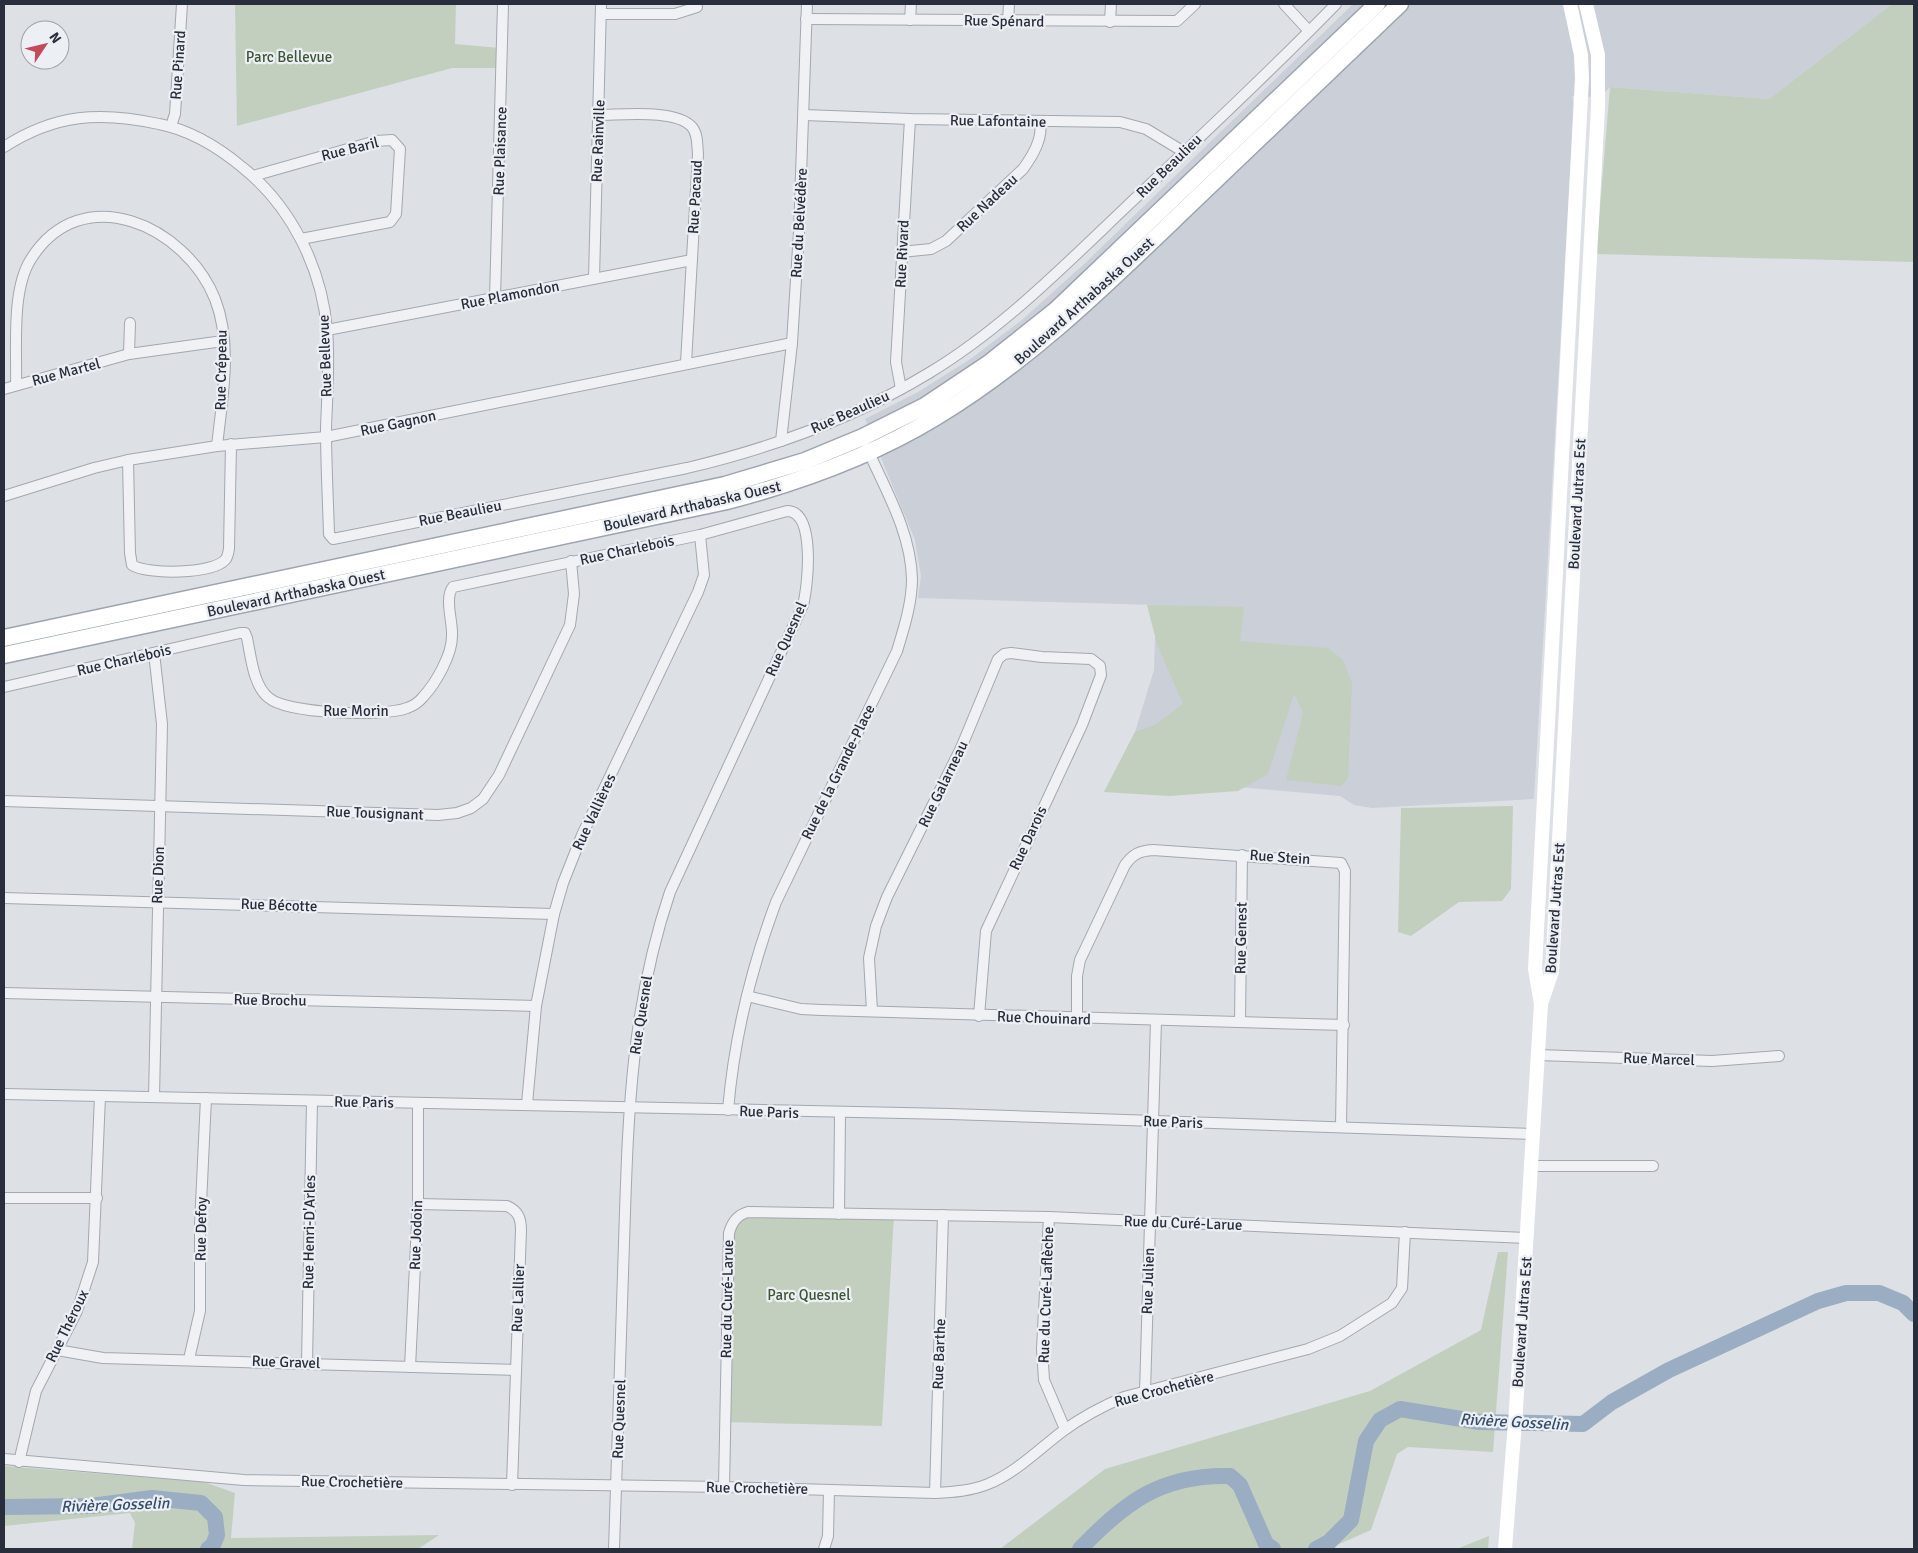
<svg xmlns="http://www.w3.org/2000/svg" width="1918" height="1553" viewBox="0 0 1918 1553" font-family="Signika,sans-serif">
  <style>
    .built { fill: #cbcfd7 }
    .green { fill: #c2cfbf }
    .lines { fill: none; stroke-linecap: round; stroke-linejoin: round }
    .river { stroke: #9aadc3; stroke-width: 16 }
    .street-casing { stroke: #a3a7af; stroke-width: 12 }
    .primary-casing { stroke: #9da4b0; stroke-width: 19 }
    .street { stroke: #eff1f4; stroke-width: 10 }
    .secondary { stroke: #fff; stroke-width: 14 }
    .primary { stroke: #fff; stroke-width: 16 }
    .labels { text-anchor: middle; stroke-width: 4.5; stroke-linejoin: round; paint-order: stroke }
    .street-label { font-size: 15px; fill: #282e3b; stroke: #eceff3 }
    .park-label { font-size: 15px; fill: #3c5536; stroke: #eceff3 }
    .water-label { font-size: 16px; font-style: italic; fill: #354c6b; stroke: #eceff3 }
  </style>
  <rect width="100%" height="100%" fill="#dde0e5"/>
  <path class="built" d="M1353 4H1892L1769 99 1610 87 1600 97 1572 96 1574 105 1534 799 1372 808 1354 805 1340 796 1238 787 1104 792 1135 732 1154 670 1156 605 918 598 921 576 915 540 865 419 918 392 972 358 1023 319 1083 265Z"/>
  <g class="green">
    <path d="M235 4H456L455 44 500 48 499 68H452L237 126Z"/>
    <path d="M1892 4H1914V262L1596 254 1610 87 1769 99Z"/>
    <path d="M1147 605 1244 607 1240 641 1328 648 1343 660 1352 683 1348 779 1341 786 1286 780 1303 713 1294 694 1268 774 1238 791 1169 796 1104 792 1135 732 1156 724 1183 704 1157 644Z"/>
    <path d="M1513 806 1511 889 1502 901 1459 902 1411 936 1398 932 1401 808Z"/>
    <path d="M740 1214 894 1215 882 1426 725 1422 729 1233Z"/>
    <path d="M1498 1252H1508L1493 1452 1408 1447 1397 1454 1371 1530 1328 1549H1000L1105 1469 1370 1391 1481 1330Z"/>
    <path d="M4 1466 204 1482 235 1493 231 1538 439 1535 418 1549H132L135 1523 130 1513 4 1526Z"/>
    <path d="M1489 1536 1488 1549H1457L1459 1548Z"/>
  </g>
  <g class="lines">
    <g class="river">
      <path d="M4 1507 91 1506 152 1498 201 1503 215 1517 217 1535 213 1545 208 1549"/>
      <path d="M1080 1549C1125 1502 1162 1474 1230 1476L1240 1485 1266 1544 1273 1549"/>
      <path d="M1316 1549 1329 1542 1351 1520 1366 1441 1380 1420 1400 1409 1480 1422 1583 1424 1612 1402 1669 1370 1818 1301 1846 1293H1879L1903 1303 1914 1314"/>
    </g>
    <defs>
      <g id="street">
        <path d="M1284 4 1309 31"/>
        <path d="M601 14H675L697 7"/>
        <path d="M806 19 1177 21 1195 4"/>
        <path d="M910 20 911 4"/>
        <path d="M1008 21 1009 4"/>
        <path d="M1110 22 1111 4"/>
        <path d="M599 115C623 115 676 109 692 127 698 134 697 145 698 154L686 363"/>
        <path d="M804 115 910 119 1120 122 1146 129 1184 152"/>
        <path d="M171 126 175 114 182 4"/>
        <path d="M4 147C55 114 100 111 159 124 190 130 218 147 242 167 291 206 322 268 327 330 330 362 327 396 326 429 326 464 328 499 329 534L333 539 687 468C771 448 855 418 929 373 1002 329 1064 266 1125 208 1196 141 1268 74 1336 4"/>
        <path d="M253 176 376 141 392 140 400 149 396 214 390 222 301 239"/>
        <path d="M901 252 931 249 946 241 1023 169C1033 155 1043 139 1040 121"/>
        <path d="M594 278 601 4"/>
        <path d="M495 298 503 4"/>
        <path d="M327 330 692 260"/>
        <path d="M129 354 130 323"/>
        <path d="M16 385C17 349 11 290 31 259 82 178 186 226 215 299 233 345 222 399 217 446"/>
        <path d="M4 389 129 354 223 341"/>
        <path d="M901 389 896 362 910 119"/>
        <path d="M781 441 792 343 799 232 807 4"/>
        <path d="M128 460 130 553 132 565C148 575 212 574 225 560 228 557 228 553 229 549L231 444"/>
        <path d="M4 496 94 468 128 460 217 446 326 437 792 343"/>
        <path d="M4 687 240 633H245L247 638C251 656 253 686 269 698 288 714 384 717 407 708 413 706 419 702 423 697 436 683 452 655 452 636 453 622 444 598 453 587L700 535 787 511C816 511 808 586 803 605L670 892C630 1011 628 1119 624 1243 621 1345 618 1447 614 1549"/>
        <path d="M4 801 438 815 457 813 471 808 483 799 499 775 570 625 574 594 571 561"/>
        <path d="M4 898 554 914"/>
        <path d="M4 993 536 1006"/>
        <path d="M747 996 801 1009 821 1010 1344 1025"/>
        <path d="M872 1011 869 958 876 926 887 897 961 748 998 659 1004 654 1011 653 1042 657 1091 659 1100 666 1101 675 1082 725 986 931 979 1016"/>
        <path d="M1077 1019V976L1080 960 1125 865C1133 854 1139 851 1153 850L1341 863 1345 871 1341 1127"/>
        <path d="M1240 1022 1242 855"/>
        <path d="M1538 1055 1712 1061 1779 1056"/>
        <path d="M4 1094 950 1114 1533 1134"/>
        <path d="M154 1097 162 724 154 653"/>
        <path d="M527 1104 536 1006 554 914 563 883 582 835 698 592 704 575 700 535"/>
        <path d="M728 1110C734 1040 751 969 776 902L897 651C904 628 912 603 912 579 911 532 885 489 867 448"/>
        <path d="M1531 1166H1653"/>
        <path d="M4 1198H97"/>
        <path d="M418 1204 507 1206C518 1211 521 1218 521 1230L512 1485"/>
        <path d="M839 1214 840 1114"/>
        <path d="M1049 1217 1042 1349 1044 1380 1065 1429"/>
        <path d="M57 1350 103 1358 515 1370"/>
        <path d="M189 1359 200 1311V1225L206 1098"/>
        <path d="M307 1363 312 1101"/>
        <path d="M410 1367 418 1204V1103"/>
        <path d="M1145 1392 1156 1021"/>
        <path d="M4 1459 244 1480 724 1487 935 1493C953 1492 971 1491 988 1484 1017 1472 1039 1449 1063 1431 1082 1417 1103 1406 1124 1397L1308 1349 1340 1336 1392 1303 1402 1288 1405 1232"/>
        <path d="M19 1462 36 1391 77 1311 93 1262 100 1096"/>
        <path d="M724 1487 729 1233C732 1222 737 1215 748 1212L1049 1217 1527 1238"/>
        <path d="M935 1493 943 1215"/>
        <path d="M824 1549 828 1536 829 1490"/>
      </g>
      <g id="primary">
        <path d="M4 638 725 485 805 461 863 437 925 406 988 364 1056 310 1377 4"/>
        <path d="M4 655 727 501C800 482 872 456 936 417 1027 362 1102 289 1178 216 1252 145 1326 74 1400 4"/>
      </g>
    </defs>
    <use href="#street" class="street-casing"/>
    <use href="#primary" class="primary-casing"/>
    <use href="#street" class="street"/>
    <g class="secondary">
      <path d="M1542 1001 1552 971 1598 107V55L1586 4"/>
      <path d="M1505 1549 1516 1409 1541 1004 1535 969 1582 78 1581 55 1570 4"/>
    </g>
    <use href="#primary" class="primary"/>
  </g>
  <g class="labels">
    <g class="street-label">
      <text transform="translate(1004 21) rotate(1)" y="5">Rue Spénard</text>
      <text transform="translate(178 65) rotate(-86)" y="5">Rue Pinard</text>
      <text transform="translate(998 121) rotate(1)" y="5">Rue Lafontaine</text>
      <text transform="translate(598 141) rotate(-88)" y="5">Rue Rainville</text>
      <text transform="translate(350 149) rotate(-14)" y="5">Rue Baril</text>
      <text transform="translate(500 151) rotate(-88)" y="5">Rue Plaisance</text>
      <text transform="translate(1169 166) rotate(-44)" y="5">Rue Beaulieu</text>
      <text transform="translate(695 197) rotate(-87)" y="5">Rue Pacaud</text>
      <text transform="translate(987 203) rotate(-43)" y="5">Rue Nadeau</text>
      <text transform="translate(799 223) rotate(-87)" y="5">Rue du Belvédère</text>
      <text transform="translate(902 254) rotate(-87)" y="5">Rue Rivard</text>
      <text transform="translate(510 295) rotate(-11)" y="5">Rue Plamondon</text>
      <text transform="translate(1084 301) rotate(-42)" y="5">Boulevard Arthabaska Ouest</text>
      <text transform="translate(325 356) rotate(-92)" y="5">Rue Bellevue</text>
      <text transform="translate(221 370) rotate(-89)" y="5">Rue Crépeau</text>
      <text transform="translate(66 372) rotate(-15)" y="5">Rue Martel</text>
      <text transform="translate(850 412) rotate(-24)" y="5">Rue Beaulieu</text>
      <text transform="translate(398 423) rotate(-12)" y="5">Rue Gagnon</text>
      <text transform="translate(1577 504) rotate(-87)" y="5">Boulevard Jutras Est</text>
      <text transform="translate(692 506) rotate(-13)" y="5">Boulevard Arthabaska Ouest</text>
      <text transform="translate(460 513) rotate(-11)" y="5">Rue Beaulieu</text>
      <text transform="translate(627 550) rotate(-12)" y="5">Rue Charlebois</text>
      <text transform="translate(296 593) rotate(-12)" y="5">Boulevard Arthabaska Ouest</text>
      <text transform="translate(786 639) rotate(-66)" y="5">Rue Quesnel</text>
      <text transform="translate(124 660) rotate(-13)" y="5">Rue Charlebois</text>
      <text x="356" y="716">Rue Morin</text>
      <text transform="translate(838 772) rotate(-64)" y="5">Rue de la Grande-Place</text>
      <text transform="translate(943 784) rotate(-64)" y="5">Rue Galarneau</text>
      <text transform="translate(594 812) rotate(-65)" y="5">Rue Vallières</text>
      <text transform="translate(375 813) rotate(2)" y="5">Rue Tousignant</text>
      <text transform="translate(1028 838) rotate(-65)" y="5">Rue Darois</text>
      <text transform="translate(1280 857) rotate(4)" y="5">Rue Stein</text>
      <text transform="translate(158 875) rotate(-88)" y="5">Rue Dion</text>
      <text transform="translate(279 905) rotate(2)" y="5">Rue Bécotte</text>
      <text transform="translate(1555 908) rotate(-86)" y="5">Boulevard Jutras Est</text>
      <text transform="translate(1241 938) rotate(-89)" y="5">Rue Genest</text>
      <text transform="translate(270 1000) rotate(1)" y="5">Rue Brochu</text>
      <text transform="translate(641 1015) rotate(-81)" y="5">Rue Quesnel</text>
      <text transform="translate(1044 1018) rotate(2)" y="5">Rue Chouinard</text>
      <text transform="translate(1659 1059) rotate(2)" y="5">Rue Marcel</text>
      <text transform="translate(364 1102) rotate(1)" y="5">Rue Paris</text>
      <text transform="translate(769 1112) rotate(2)" y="5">Rue Paris</text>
      <text transform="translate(1173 1122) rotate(2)" y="5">Rue Paris</text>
      <text transform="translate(1183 1223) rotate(2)" y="5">Rue du Curé-Larue</text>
      <text transform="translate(201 1229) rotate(-89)" y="5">Rue Defoy</text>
      <text transform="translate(309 1232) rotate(-89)" y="5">Rue Henri-D'Arles</text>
      <text transform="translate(416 1235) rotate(-88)" y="5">Rue Jodoin</text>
      <text transform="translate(1148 1281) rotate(-88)" y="5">Rue Julien</text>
      <text transform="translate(1046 1295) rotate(-88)" y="5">Rue du Curé-Laflèche</text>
      <text transform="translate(518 1298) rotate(-88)" y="5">Rue Lallier</text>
      <text transform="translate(727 1299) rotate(-89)" y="5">Rue du Curé-Larue</text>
      <text transform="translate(1522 1322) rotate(-86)" y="5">Boulevard Jutras Est</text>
      <text transform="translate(67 1326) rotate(-64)" y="5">Rue Théroux</text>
      <text transform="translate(939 1354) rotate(-88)" y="5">Rue Barthe</text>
      <text transform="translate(286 1362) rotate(2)" y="5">Rue Gravel</text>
      <text transform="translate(1164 1389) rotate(-15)" y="5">Rue Crochetière</text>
      <text transform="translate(619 1419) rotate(-88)" y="5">Rue Quesnel</text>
      <text transform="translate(352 1482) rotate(1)" y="5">Rue Crochetière</text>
      <text transform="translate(757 1488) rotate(1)" y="5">Rue Crochetière</text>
    </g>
    <g class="park-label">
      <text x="289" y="62">Parc Bellevue</text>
      <text x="809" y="1300">Parc Quesnel</text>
    </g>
    <g class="water-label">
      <text transform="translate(1514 1421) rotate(3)" y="6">Rivière Gosselin</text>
      <text transform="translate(115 1504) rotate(-2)" y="6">Rivière Gosselin</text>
    </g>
  </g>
  <rect width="1918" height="1553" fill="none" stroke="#282e3b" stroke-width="10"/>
  <g transform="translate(45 45) rotate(55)"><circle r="24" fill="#eceff3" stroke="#9ea2a9"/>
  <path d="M0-4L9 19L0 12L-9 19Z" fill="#c24b5a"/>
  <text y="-8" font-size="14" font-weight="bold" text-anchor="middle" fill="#282e3b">N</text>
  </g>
</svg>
